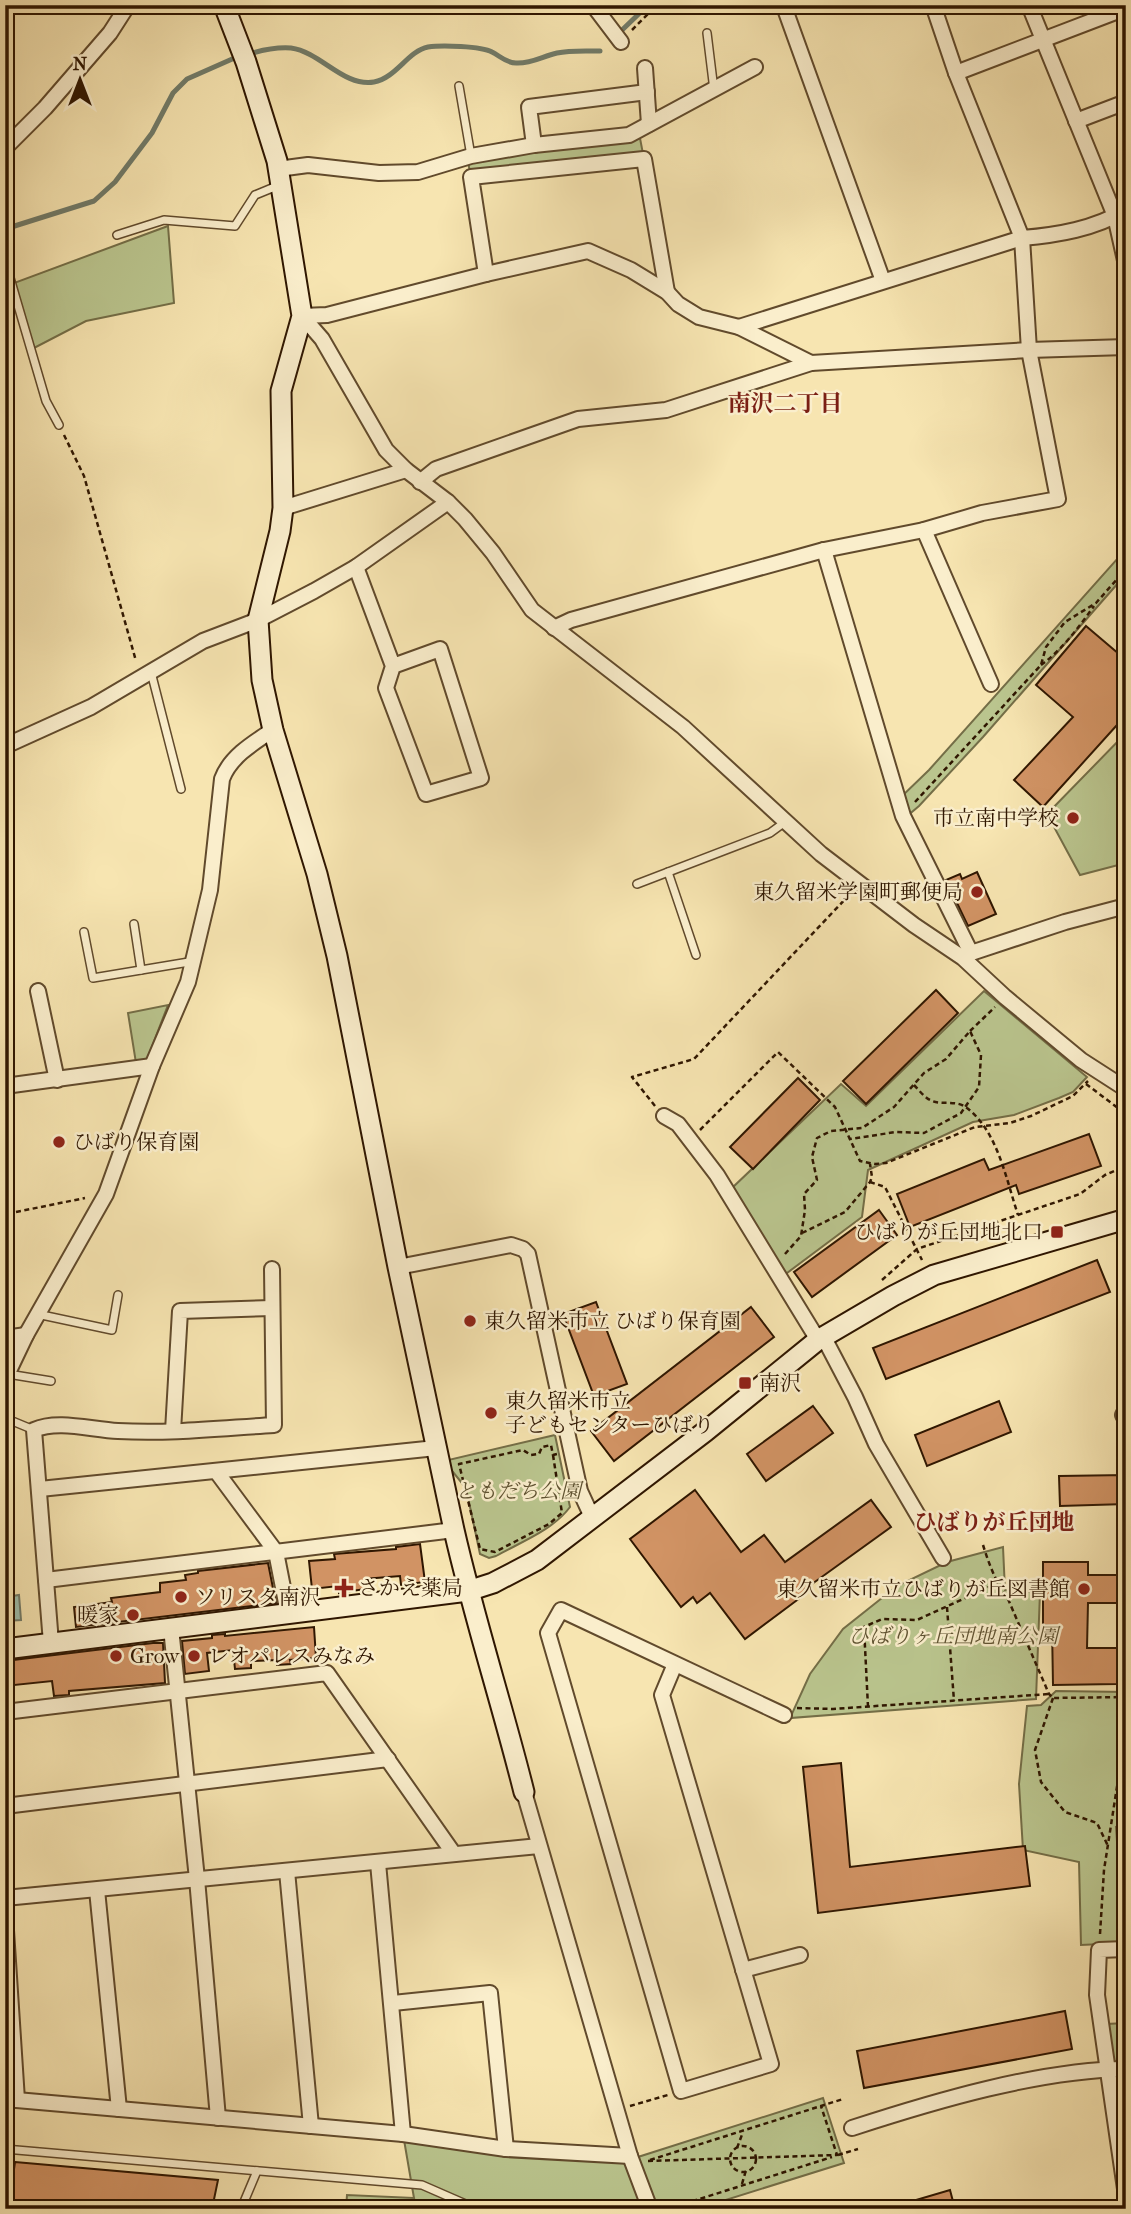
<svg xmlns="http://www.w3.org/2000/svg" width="1131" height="2214" viewBox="0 0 1131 2214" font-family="'IM FELL French Canon','Noto Serif JP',serif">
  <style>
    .green { fill: #bac58e; stroke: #746e47; stroke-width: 2 }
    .water { fill: #9dbfaf; stroke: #717b69; stroke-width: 2 }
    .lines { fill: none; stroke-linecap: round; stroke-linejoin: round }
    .stream { stroke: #717b69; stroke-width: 5 }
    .building { fill: #d19364; stroke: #2f1600; stroke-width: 2 }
    .lane-casing { stroke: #614a2c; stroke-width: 10 }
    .street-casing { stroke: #614a2c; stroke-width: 18 }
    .secondary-casing { stroke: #2f1600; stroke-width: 23 }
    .path { stroke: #2f1600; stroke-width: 2.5; stroke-dasharray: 5 3.5; stroke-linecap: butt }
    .lane { stroke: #faeecc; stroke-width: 7 }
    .street { stroke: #faeecc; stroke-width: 14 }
    .secondary { stroke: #faeecc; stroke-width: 19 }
    .poi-dot { fill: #8f2418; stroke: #faeecc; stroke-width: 2.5 }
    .labels { text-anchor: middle; stroke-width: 5; stroke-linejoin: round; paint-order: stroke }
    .poi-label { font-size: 21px; fill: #2f1600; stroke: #faeecc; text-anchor: start }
    .park-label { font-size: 21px; font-style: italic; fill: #605332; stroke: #faeecc }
    .neighbourhood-label { font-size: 23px; font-weight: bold; fill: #7a1f14; stroke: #faeecc }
  </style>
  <rect width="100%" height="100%" fill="#f7e5b1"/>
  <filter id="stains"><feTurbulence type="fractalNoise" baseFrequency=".00286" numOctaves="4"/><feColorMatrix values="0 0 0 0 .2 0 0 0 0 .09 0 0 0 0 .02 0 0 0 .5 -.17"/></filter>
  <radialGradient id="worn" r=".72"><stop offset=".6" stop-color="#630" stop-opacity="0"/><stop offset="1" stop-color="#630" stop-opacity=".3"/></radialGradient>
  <g class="green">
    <path d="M639 133 644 159 471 177 468 162Z"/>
    <path d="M168 226 174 303 86 321 34 348 14 283Z"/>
    <path d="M1126 549V574L983 737 919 806 906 817 900 798 929 770Z"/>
    <path d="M1126 733V863L1080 875 1047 814Z"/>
    <path d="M984 991 1087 1077 1073 1092 1059 1098 1014 1115 973 1122 868 1170 862 1217 783 1276 731 1189 841 1084 866 1106Z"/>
    <path d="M168 1005 146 1062 136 1063 128 1013Z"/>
    <path d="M555 1435 570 1507C553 1530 521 1542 496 1556L489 1558 480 1554 466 1488 444 1461Z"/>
    <path d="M1003 1547 1005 1590 1040 1592 1036 1699 790 1718 810 1674 843 1629 897 1586 947 1562Z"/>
    <path d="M1056 1691 1126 1692V1826L1116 1827 1124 1943 1081 1945 1079 1862 1023 1850 1019 1784 1027 1706 1041 1705Z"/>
    <path d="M1126 2023V2111H1119L1106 2024Z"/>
    <path d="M823 2098 844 2163 697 2209H654L638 2157Z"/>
    <path d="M403 2134 630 2156 645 2209H346L347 2195 414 2198Z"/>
  </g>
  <path class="water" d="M19 1595 21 1620 5 1621V1597Z"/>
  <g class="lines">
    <g class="stream">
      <path d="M619 33 648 5"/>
      <path d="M249 54C262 50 277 47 291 48 321 52 343 87 374 82 396 78 408 51 428 47 441 45 481 46 492 52 500 56 506 63 516 63 531 64 543 56 557 53 570 50 586 51 600 51"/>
      <path d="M5 229 94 201 115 182 152 133 173 93 187 79 239 56"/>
    </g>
  </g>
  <g class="building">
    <path d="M1086 626 1126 660V715L1043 807 1014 780 1073 717 1036 685Z"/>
    <path d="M977 872 996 914 968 926 946 880 960 874 962 879Z"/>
    <path d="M936 990 958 1013 866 1104 843 1081Z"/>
    <path d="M798 1078 820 1100 753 1169 730 1147Z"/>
    <path d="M1089 1134 1101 1166 1019 1194 1016 1185 910 1227 897 1194 984 1159 989 1170Z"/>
    <path d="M879 1210 897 1235 812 1297 794 1272Z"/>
    <path d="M1097 1260 1110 1292 886 1379 873 1348Z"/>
    <path d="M596 1302 627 1384 594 1396 563 1314Z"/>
    <path d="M751 1307 774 1337 614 1461 591 1431Z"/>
    <path d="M999 1401 1011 1432 927 1466 915 1435Z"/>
    <path d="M813 1406 833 1433 766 1481 747 1454Z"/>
    <path d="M1126 1475V1504L1060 1506 1059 1476Z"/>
    <path d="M695 1490 741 1552 764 1535 785 1562 871 1500 891 1527 805 1589 808 1592 745 1639 710 1593 697 1603 693 1597 681 1607 630 1539Z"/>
    <path d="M420 1544 425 1582 401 1585 400 1576 364 1579 365 1589 339 1593 338 1586 312 1589 309 1561 335 1559 334 1554 396 1549V1547Z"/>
    <path d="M1043 1562H1088V1575H1126V1603H1088L1087 1648H1117V1684L1053 1685 1052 1626 1043 1625Z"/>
    <path d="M268 1563 276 1603 76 1627 74 1607 112 1602 111 1598 160 1592V1583L186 1580 185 1575 198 1573V1571Z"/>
    <path d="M314 1627 316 1658 290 1660 291 1664 277 1665V1660L251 1661V1668L235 1669 233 1650 207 1653 209 1671 185 1674 182 1641 212 1638V1635L225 1634V1636Z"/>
    <path d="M153 1643H163L165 1683 69 1691V1695L54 1696 52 1681 5 1686V1661Z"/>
    <path d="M841 1763 850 1867 1025 1846 1030 1886 818 1913 803 1767Z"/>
    <path d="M1065 2011 1072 2049 864 2088 857 2051Z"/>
    <path d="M15 2162 218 2180 212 2209H61L9 2204Z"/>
    <path d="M950 2190 955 2209H899V2205Z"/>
  </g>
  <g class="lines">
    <defs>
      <g id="lane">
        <path d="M707 33 714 90"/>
        <path d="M459 86 471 156"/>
        <path d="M117 235 164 220 235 226 255 195 277 186"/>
        <path d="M5 261 46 401 59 425"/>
        <path d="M151 672 181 789"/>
        <path d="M668 872 696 955"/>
        <path d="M637 884 770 833 785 822"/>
        <path d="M134 924 141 970"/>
        <path d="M84 932 93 978 195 961"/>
        <path d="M37 1314 112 1330 118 1295"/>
        <path d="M8 1374 51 1381"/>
        <path d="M5 1418 34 1430"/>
        <path d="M5 2149 422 2185 477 2209"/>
        <path d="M241 2209 257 2171"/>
      </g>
      <g id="street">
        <path d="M593 5 621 42"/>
        <path d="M1029 5 1115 216 1126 265"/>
        <path d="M786 12 883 281"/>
        <path d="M645 68 649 124"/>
        <path d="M956 73 1126 8"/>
        <path d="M1076 121 1126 102"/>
        <path d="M534 145 529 107 647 92"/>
        <path d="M5 148 45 108 110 33 128 5"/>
        <path d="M278 169 308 165 379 173 418 172 471 156 534 145 629 135 755 67"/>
        <path d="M486 274 471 177 644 159 667 292"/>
        <path d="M302 316 322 339 386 450 406 470 448 502 465 519 493 553 532 610 683 727 821 854 914 925 963 958 1005 997 1081 1060 1126 1089"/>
        <path d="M302 316 327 315 486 274 588 251 631 270 667 292 678 304 699 317 739 327 811 363"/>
        <path d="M739 327 1022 238C1058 235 1094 229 1126 210"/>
        <path d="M420 482 436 469 578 419 666 410 811 363 1029 350 1126 347"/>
        <path d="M283 508 406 470"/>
        <path d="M924 530 991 684"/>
        <path d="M824 550 903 816 971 953"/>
        <path d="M356 567 393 666 440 649 481 778 426 794 386 688 393 666"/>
        <path d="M554 628 571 620 824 550 924 530 982 513 1058 499 1029 350 1022 238 956 73 933 5"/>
        <path d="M5 746 91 707 203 641 258 620 314 591 356 567 448 502"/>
        <path d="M964 957 971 953 1065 922 1126 906"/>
        <path d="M38 991 57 1080"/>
        <path d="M5 1086 152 1066"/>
        <path d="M664 1116 678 1124 717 1175 818 1340"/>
        <path d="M398 1267 511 1245 523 1249 528 1254 580 1491 592 1517"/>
        <path d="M823 1336 855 1397 876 1444 943 1558"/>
        <path d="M5 1338 26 1335"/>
        <path d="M5 1379 26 1335 106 1194 152 1066 188 982 210 890 222 779C230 757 253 743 273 730"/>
        <path d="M1126 1409 1123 1415 1126 1420"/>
        <path d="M173 1431 180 1311 272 1308"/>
        <path d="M216 1471 276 1552 288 1613"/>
        <path d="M40 1489 436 1448"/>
        <path d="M46 1580 454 1530"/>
        <path d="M171 1628 197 1879 218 2118"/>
        <path d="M51 1643 34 1430C58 1419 92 1430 118 1431 170 1434 223 1428 274 1425L272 1269"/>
        <path d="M675 1664 662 1695 771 2064 681 2091 548 1633 561 1610 784 1715"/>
        <path d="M5 1712 327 1673 454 1854"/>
        <path d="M524 1792 630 2156 650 2209"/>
        <path d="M5 1806 388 1759"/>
        <path d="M378 1863 403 2134"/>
        <path d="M287 1871 311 2126"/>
        <path d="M97 1890 119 2109"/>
        <path d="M5 1898 539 1846"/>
        <path d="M5 1915 17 2100"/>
        <path d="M1126 1949 1099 1950 1097 1995 1126 2196"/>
        <path d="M743 1970 800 1955"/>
        <path d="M393 2003 490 1993 506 2149"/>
        <path d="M5 2099 403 2134 506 2149 630 2156"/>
        <path d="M852 2128C935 2101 1039 2070 1126 2069"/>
      </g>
      <g id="secondary">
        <path d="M224 5 246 62 277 161 302 316 281 391 283 508 280 531 258 620 262 680 273 730 317 874 337 956 398 1267 454 1530C474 1618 502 1704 524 1792"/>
        <path d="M5 1649 468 1591 493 1583 537 1560 706 1431 818 1340 893 1296 934 1275 1126 1219"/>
      </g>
    </defs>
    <use href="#lane" class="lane-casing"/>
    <use href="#street" class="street-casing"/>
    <use href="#secondary" class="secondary-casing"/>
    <g class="path">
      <path d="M737 5 743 7"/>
      <path d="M632 30 657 5"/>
      <path d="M64 435 84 476 136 661"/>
      <path d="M1041 665C1062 650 1079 627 1094 606"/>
      <path d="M915 802 1041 665 1046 647 1065 622 1096 603 1126 569"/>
      <path d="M970 1031 995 1007"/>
      <path d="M1086 1084 1126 1114"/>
      <path d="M914 1085C918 1089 924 1097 930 1100 941 1106 956 1099 967 1108 998 1132 1006 1179 1018 1215"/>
      <path d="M655 1106 632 1077 694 1059 850 894"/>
      <path d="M700 1130 778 1052 835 1107 860 1161 875 1164 886 1163 975 1127 1010 1123 1031 1116 1073 1096 1088 1081"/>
      <path d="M870 1182 885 1187 922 1260"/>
      <path d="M16 1212 85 1198"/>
      <path d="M802 1233 845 1212 870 1182 872 1177 870 1164"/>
      <path d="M785 1254 801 1236 805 1210 804 1194 817 1180 812 1157 817 1138 831 1131 862 1128 894 1107 924 1073 946 1059 970 1031 981 1055 979 1087 961 1113 924 1133 896 1132 850 1139"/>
      <path d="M882 1280 917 1249 1080 1194 1105 1175 1126 1166"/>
      <path d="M553 1455 562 1513 549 1524 495 1552 480 1549 459 1464 523 1450 531 1455 539 1454 542 1447 551 1445 553 1455 557 1454"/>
      <path d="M983 1545C989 1564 996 1583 1008 1599L1049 1694 1053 1698 1126 1697"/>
      <path d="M947 1607 954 1701"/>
      <path d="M1053 1698 1035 1750 1041 1782 1065 1812 1097 1823 1108 1846"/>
      <path d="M868 1707 864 1627 882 1619 917 1620 998 1583"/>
      <path d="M797 1708 833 1709 1049 1694"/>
      <path d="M1100 1934 1104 1870 1126 1729"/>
      <path d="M630 2106 668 2095"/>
      <circle cx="743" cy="2159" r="13"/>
      <path d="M737 2148 743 2132"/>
      <path d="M838 2155 858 2149"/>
      <path d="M650 2160 843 2099"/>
      <path d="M648 2161 837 2155 821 2106"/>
      <path d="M742 2184 746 2170"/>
      <path d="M668 2209 832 2157"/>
    </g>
    <use href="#lane" class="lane"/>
    <use href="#street" class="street"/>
    <use href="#secondary" class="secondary"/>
  </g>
  <g class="poi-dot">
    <circle cx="1073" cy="818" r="7"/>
    <circle cx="977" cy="892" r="7"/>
    <circle cx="59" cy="1142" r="7"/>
    <rect x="1050" y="1225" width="14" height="14" rx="3.5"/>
    <circle cx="470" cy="1321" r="7"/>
    <rect x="738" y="1376" width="14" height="14" rx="3.5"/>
    <circle cx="491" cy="1413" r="7"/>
    <path d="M340.5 1577.5h7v7h7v7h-7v7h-7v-7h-7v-7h7z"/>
    <circle cx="1084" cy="1589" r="7"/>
    <circle cx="181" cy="1597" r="7"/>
    <circle cx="133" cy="1615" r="7"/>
    <circle cx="116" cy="1656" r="7"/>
    <circle cx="194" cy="1656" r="7"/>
  </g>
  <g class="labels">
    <g class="poi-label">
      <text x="1059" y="825" text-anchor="end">市立南中学校</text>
      <text x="963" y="899" text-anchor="end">東久留米学園町郵便局</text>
      <text x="73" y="1149">ひばり保育園</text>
      <text x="1043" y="1239" text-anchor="end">ひばりが丘団地北口</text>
      <text x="484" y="1328">東久留米市立 ひばり保育園</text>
      <text x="759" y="1390">南沢</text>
      <text x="505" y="1408">東久留米市立<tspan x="505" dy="24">子どもセンターひばり</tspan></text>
      <text x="358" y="1595">さかえ薬局</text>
      <text x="1070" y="1596" text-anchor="end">東久留米市立ひばりが丘図書館</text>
      <text x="195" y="1604">ソリスタ南沢</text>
      <text x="119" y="1622" text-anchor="end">暖家</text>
      <text x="130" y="1663">Grow</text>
      <text x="208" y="1663">レオパレスみなみ</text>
    </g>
    <g class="park-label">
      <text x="518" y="1498">ともだち公園</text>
      <text x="953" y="1643">ひばりヶ丘団地南公園</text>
    </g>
    <g class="neighbourhood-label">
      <text x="785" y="411">南沢二丁目</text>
      <text x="994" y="1530">ひばりが丘団地</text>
    </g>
  </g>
  <rect width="1131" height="2214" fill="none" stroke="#f7e5b1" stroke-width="28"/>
  <rect x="7" y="7" width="1117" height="2200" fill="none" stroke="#2f1600" stroke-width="3.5"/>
  <rect x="14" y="14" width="1103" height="2186" fill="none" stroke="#2f1600" stroke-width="2"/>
  <g transform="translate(80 80)" stroke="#faeecc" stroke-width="5" paint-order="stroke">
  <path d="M0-5L12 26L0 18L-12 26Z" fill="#2f1600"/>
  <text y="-10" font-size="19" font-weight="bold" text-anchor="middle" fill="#2f1600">N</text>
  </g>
  <rect width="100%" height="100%" filter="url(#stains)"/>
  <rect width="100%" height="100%" fill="url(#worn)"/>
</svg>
